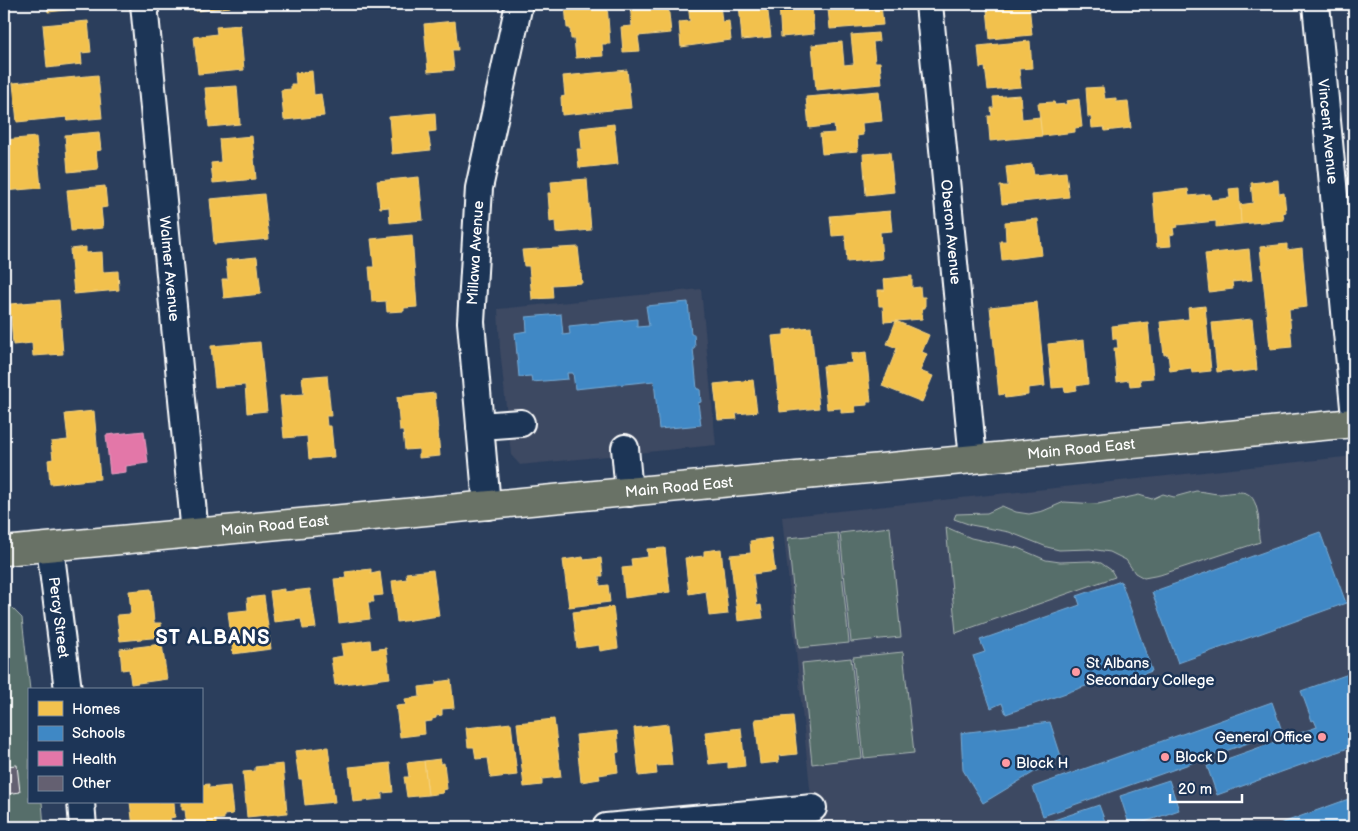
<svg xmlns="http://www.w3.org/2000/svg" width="1358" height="831" viewBox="0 0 1358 831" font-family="'Balsamiq Sans',sans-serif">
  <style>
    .built { fill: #3c4862 }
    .green { fill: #576e6a; stroke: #abb6b4 }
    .homes { fill: #f2c14e; stroke: #f6d483 }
    .schools { fill: #3f88c5; stroke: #79acd6 }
    .health { fill: #e377a8; stroke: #eba0c2 }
    .building { fill: #646071; stroke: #fff }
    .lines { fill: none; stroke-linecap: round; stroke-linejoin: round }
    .minor-casing { stroke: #fff; stroke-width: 30 }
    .major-casing { stroke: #fff; stroke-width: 31 }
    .minor { stroke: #1d3557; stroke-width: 26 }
    .major { stroke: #697266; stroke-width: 28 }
    .poi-dot { fill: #ff9aa2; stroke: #1d3557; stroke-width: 2 }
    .labels { text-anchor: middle; stroke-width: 5; stroke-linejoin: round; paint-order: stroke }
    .street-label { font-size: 15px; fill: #fff; stroke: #1d3557 }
    .poi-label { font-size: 15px; fill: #fff; stroke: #1d3557; text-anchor: start }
    .district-label { font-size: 20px; font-weight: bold; letter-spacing: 1px; fill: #fff; stroke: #1d3557 }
  </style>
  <rect width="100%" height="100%" fill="#2b3e5c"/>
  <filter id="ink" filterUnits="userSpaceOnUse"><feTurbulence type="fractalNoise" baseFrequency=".02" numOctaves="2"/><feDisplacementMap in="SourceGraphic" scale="10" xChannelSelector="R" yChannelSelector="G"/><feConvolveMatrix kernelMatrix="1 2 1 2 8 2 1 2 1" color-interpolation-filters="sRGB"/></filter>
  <g filter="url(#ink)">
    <g class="built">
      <path d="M701 289 716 445 520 465 511 455 500 349 498 309Z"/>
      <path d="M1354 456V827H814L782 517Z"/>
    </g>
    <g class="green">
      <path d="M1196 491C1204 491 1212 494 1220 494 1241 492 1253 486 1258 514 1260 523 1257 532 1260 542L1160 575 1144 578 1135 573 1126 560 1110 552 1090 549 1059 550 1047 547 1009 532 971 525 954 519 956 514 987 513 1002 506 1016 512 1029 514 1043 511 1064 502 1098 504 1139 495 1152 499 1163 494 1174 497Z"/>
      <path d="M890 527 901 637 851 642 840 533Z"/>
      <path d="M946 527 971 538 1018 548 1046 560 1060 562 1090 561 1101 563 1111 570 1115 577 956 633Z"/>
      <path d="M838 533 849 643 799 648 788 538Z"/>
      <path d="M4 600 22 618 30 690 29 802H42L44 827H4Z"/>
      <path d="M903 652 914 753 864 758 853 657Z"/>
      <path d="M851 658 862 758 812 764 802 663Z"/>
    </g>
    <g class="homes">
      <path d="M47 4H85V8L48 12Z"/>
      <path d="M195 4H230V7L196 11Z"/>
      <path d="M571 4H607L610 44H602L603 56 576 58 574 39H571L570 28H567L565 5Z"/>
      <path d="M630 4H668L671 33 638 36 640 51 623 52 621 27 632 26Z"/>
      <path d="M688 4H720L722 22 729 21 731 40 681 47 679 22 690 21Z"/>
      <path d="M739 4H767L771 37 742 40Z"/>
      <path d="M779 4H812L814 34 781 37Z"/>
      <path d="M835 4H881L883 25 830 29 828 9H835Z"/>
      <path d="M997 4H1029L1032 35 990 39 987 9 998 8Z"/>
      <path d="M88 21 91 52 81 53 82 64 47 68 43 25Z"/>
      <path d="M455 21 458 50H452L454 70 428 72 424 24Z"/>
      <path d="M240 25 244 70 198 74 194 37 217 34 216 27Z"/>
      <path d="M878 33 879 41 873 42 875 62H880L882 84 816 90 812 45 842 42 844 65 854 64 851 35Z"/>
      <path d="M1030 41 1032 68 1019 69 1021 87 988 90 985 67 980 68 978 46Z"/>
      <path d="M627 70 631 108 562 115 561 97 565 96 563 76Z"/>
      <path d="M312 71 314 95 321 94 324 116 284 120 281 90 291 89V84H296L295 73Z"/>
      <path d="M98 75 102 118 67 121V117L17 122 13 83Z"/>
      <path d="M237 86 240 124 209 127 205 88Z"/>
      <path d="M1103 87 1105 99 1116 98V102L1128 101 1131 128 1105 131 1104 127 1092 128 1091 117H1088L1086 88Z"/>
      <path d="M879 91 882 121 862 123 863 135 857 136 858 151 822 154 820 134 835 133 834 125 809 128 806 97Z"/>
      <path d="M1020 95 1022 119 1040 117 1042 136 990 141 988 116H992L991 108H994L993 97Z"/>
      <path d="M1079 99 1082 127 1075 128V132L1042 136 1038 103 1054 102 1055 105 1067 104 1066 101Z"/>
      <path d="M435 113 436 131 428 132 431 150 392 154 389 117Z"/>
      <path d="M614 124 618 164 579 168 577 149H582L580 128Z"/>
      <path d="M99 132 101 150 96 151 98 169 68 172 65 135Z"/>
      <path d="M252 136 256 179 213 183 211 163 221 162 219 139Z"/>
      <path d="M36 137 41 188 4 191V140Z"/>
      <path d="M890 152 894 192 866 195 863 154Z"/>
      <path d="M1032 164 1034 175 1066 172 1069 197 1002 204 1000 186H1008L1006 167Z"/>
      <path d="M419 177 423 220 390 223 389 207 380 208 377 181Z"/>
      <path d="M587 179 591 230 556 233 555 221 550 222 548 193H552L551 182Z"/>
      <path d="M1278 180 1279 194 1284 193 1286 212 1283 213 1284 220 1241 224 1239 205 1253 203 1251 183Z"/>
      <path d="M105 186 107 207 101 208 103 228 71 231 67 190Z"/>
      <path d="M1239 188 1241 224 1216 227V221L1177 225 1178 227 1173 228 1174 234 1170 235 1171 246 1157 247 1153 193 1188 189 1189 196 1210 194 1211 200 1230 198 1229 189Z"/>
      <path d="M264 194 269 239 214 244 210 199Z"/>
      <path d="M890 211 892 231 880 232 882 259 847 262 845 235 832 236 830 216Z"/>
      <path d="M1038 219 1042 255 1002 260 1000 241H1006L1005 222Z"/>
      <path d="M412 235 417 307 404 308V311L387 312 386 301 372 302 369 267H374L371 239Z"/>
      <path d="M1287 244V250L1302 248 1307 307 1289 309 1292 347 1270 349 1260 247Z"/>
      <path d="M86 247V253L102 252 103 272 118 271 119 290 74 294 70 249Z"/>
      <path d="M578 247 582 283 552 285 553 298 532 299 529 266H524L522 250Z"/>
      <path d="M1249 249 1252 280 1232 282 1233 289 1209 292 1205 254Z"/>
      <path d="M257 257 261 294 224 298 222 279H228L226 260Z"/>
      <path d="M912 276V288L920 287 921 297H925V308H922V319L884 322 883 306H879L878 290H885L884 279Z"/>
      <path d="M59 300 63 354 33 356 32 343 13 345 10 304Z"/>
      <path d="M1037 302 1045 386 1028 388V395L1005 398 1004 394 999 395 990 307Z"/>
      <path d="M1205 306 1211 371 1192 373 1191 368 1170 371 1168 354 1164 355 1160 322 1189 319 1188 308Z"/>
      <path d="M1252 319 1257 370 1232 373 1231 370 1217 372 1212 323Z"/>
      <path d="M896 321 929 335 922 352 927 354 920 371 933 376 922 402 882 386 897 348 887 344Z"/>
      <path d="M1148 322 1153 378 1140 379 1141 385 1130 386 1129 380 1117 382 1114 348H1118L1117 339H1113L1112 326Z"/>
      <path d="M811 327 819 408 780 412 772 336 784 335V330Z"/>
      <path d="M1084 340 1088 384 1076 386 1077 390 1065 392 1064 387 1052 388 1048 344Z"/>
      <path d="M260 342 267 411 247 413 245 385 215 387 211 346Z"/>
      <path d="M866 352 871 402H867V405L855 406 856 412 841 413V408L827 409 823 366 852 363 851 354Z"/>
      <path d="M327 375 331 416H326L327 426H331L334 457 309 459 307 436 284 438 280 396 304 394 302 377Z"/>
      <path d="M753 380 757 412 736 414 737 419 718 420 714 384Z"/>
      <path d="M435 393 440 456 419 458V449L405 450 403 431H400L397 397Z"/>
      <path d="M94 411 100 479 50 484 48 460 53 459 51 442 68 440 65 414Z"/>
      <path d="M771 538 775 571 753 574 757 606 761 605 763 618 738 621 730 555 751 553 750 541Z"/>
      <path d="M665 548 670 592 625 598 622 568 632 567 631 559 648 557 647 549Z"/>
      <path d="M721 549 728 614 709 616 706 591 689 594 685 558 704 556V551Z"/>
      <path d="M583 557 584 560 601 558 603 576H599L600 586 608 585 610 602 569 607 563 560Z"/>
      <path d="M371 569V574L380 572 383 595 373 596 374 602H368L370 619 339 623 334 579 346 578 345 572Z"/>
      <path d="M433 570 439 616 397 622 392 581 407 579 406 573Z"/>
      <path d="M151 589 154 623H161L162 637 120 641 117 615 131 614 129 591Z"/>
      <path d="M284 589V592L310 589 316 628 303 629 301 619 274 622 270 591Z"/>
      <path d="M264 596 271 649 233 654 228 612 248 610 247 598Z"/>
      <path d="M613 607 618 648 600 651 599 645 577 648 573 612Z"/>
      <path d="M370 640 371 650 386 648 390 678 335 685 331 658 343 656 341 644Z"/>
      <path d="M162 644 167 679 131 684 129 669 122 670 120 649Z"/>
      <path d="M451 680 454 708 442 709V715L436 716V718L432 719V721L424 722 425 734 400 737 396 706 406 705 405 699 420 697 419 687 436 685V682Z"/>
      <path d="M793 716 797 754 778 756 779 762 760 764 755 719Z"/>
      <path d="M554 719 561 777 542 779V785L524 787 517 723Z"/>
      <path d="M511 723 517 775 491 778 488 758 476 759 474 747H468L466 728Z"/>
      <path d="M668 724 672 765 656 766 657 774 639 776 634 728Z"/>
      <path d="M741 728 745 766 728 768V762L709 764 705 732Z"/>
      <path d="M617 731 619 752 616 753 618 772 599 775 600 779 581 782 576 735Z"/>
      <path d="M328 747 335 802 305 805 302 779H299L295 751Z"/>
      <path d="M440 759V764L444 763 447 789 443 790V793L428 795 424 761Z"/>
      <path d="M424 761 428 795 407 797 404 777H409L407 763Z"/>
      <path d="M390 763 393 792 382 793V799L353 802 349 767Z"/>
      <path d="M283 764 287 813 247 817 243 772 255 771V767Z"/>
      <path d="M209 784V788L230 786 233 814 224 815V819L216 820V825L187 827 185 810H182V802H201V785Z"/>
      <path d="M130 802H174L175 817 170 818 171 822 133 827Z"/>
    </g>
    <g class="schools">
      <path d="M688 302 691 334H694L695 347 693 348 697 389H700L701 402 698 403 701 425 659 429 654 381 575 389 573 373H567L568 379 532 382 531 376 519 377 515 333 527 331 526 317 561 314 563 335 570 334 569 326 637 319V327L649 326 646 306Z"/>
      <path d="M1320 532 1346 603 1178 663 1152 592Z"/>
      <path d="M1121 581 1152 671 1109 686 1106 679 1006 714 1002 703 991 708 973 656 985 652 980 640 1080 605 1077 596Z"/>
      <path d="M1354 672V746L1217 795 1207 766 1317 727 1314 720 1312 721 1301 691Z"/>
      <path d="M1272 702 1282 731 1043 816 1033 787Z"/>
      <path d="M1050 722 1061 756 983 803 963 770 961 733Z"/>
      <path d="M1169 780 1179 810 1130 827 1120 796Z"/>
      <path d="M1354 797V827H1271Z"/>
      <path d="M1099 805 1107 827H1046L1045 823Z"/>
    </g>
    <path class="health" d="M144 431 148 463 126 466V472L110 474 106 435Z"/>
    <path class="building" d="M17 765 20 792 7 794 8 800H4V766Z"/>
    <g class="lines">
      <defs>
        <g id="minor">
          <path id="s1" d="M144 4 195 534"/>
          <path id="s2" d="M929 4 973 459"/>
          <path id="s3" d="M1316 4 1354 407"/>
          <path d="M480 426 521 423"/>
          <path d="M625 448 629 493"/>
          <path id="s4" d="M487 506 471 322 479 188 519 4"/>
          <path id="s5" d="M50 547 68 690"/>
          <path d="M81 802 83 827"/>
          <path d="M606 827 813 808"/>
        </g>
        <g id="major">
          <path id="s6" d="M4 551 1354 423"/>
        </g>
      </defs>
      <use href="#minor" class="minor-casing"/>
      <use href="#major" class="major-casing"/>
      <use href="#minor" class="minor"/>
      <use href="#major" class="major"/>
    </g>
  </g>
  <g class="poi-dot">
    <circle cx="1076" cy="672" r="5"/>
    <circle cx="1322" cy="737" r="5"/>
    <circle cx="1165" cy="757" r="5"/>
    <circle cx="1006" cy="763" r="5"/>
  </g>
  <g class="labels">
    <g class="street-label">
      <text dy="5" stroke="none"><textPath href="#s3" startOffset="128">Vincent Avenue</textPath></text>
      <text dy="5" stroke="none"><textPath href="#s2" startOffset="229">Oberon Avenue</textPath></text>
      <text dy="5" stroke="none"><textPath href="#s4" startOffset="254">Millawa Avenue</textPath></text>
      <text dy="5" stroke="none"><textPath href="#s1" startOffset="266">Walmer Avenue</textPath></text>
      <text dy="5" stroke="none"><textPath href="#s6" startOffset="1082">Main Road East</textPath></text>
      <text dy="5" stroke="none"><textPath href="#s6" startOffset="678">Main Road East</textPath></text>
      <text dy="5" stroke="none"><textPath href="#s6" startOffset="272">Main Road East</textPath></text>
      <text dy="5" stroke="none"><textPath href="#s5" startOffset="71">Percy Street</textPath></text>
    </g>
    <g class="poi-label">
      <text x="1086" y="668">St Albans<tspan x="1086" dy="17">Secondary College</tspan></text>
      <text x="1312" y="742" text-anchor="end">General Office</text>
      <text x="1175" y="762">Block D</text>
      <text x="1016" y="768">Block H</text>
    </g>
    <g class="district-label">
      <text x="213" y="644">ST ALBANS</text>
    </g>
  </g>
  <rect width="1358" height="831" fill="none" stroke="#1d3557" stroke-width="20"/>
  <rect x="10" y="10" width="1338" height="811" fill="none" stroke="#fff" stroke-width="2" filter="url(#ink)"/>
  <rect x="28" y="688" width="175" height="115" fill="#1d3557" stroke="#77869a"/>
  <rect x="38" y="701" width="25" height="15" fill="#f2c14e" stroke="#77869a"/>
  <text x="72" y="714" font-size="15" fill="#ffffff">Homes</text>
  <rect x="38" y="726" width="25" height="15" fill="#3f88c5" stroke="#77869a"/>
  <text x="72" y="738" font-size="15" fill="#ffffff">Schools</text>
  <rect x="38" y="751" width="25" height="15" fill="#e377a8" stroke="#77869a"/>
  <text x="72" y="764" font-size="15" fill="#ffffff">Health</text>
  <rect x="38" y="776" width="25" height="15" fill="#646071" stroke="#77869a"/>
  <text x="72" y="788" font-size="15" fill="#ffffff">Other</text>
  <path d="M1170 794v8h72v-8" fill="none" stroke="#ffffff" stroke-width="2.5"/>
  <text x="1178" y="794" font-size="15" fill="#ffffff" stroke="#1d3557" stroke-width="4" paint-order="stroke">20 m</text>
</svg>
